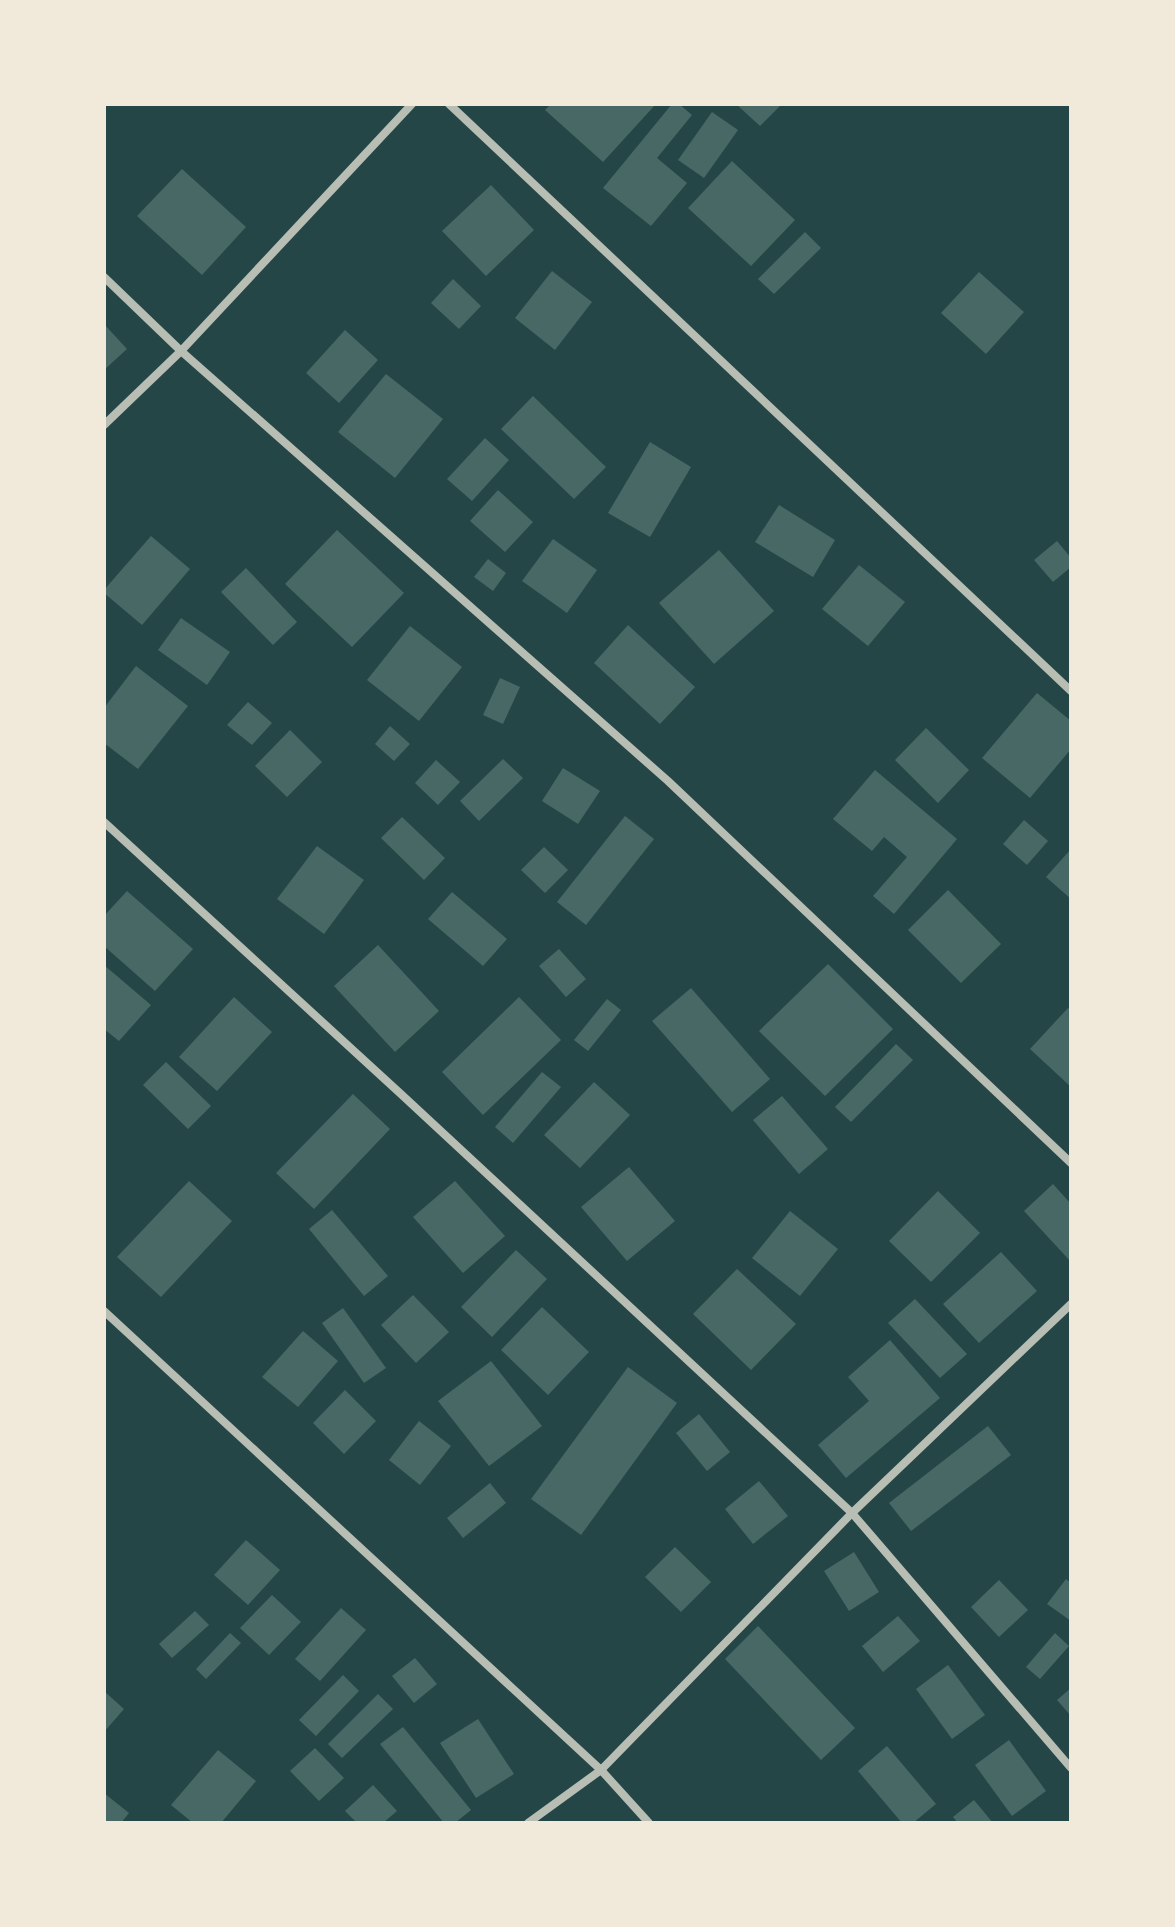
<svg xmlns="http://www.w3.org/2000/svg" width="1175" height="1927" viewBox="0 0 1175 1927" font-family="'Playfair Display',serif">
  <style>
    .green { fill: #244646 }
    .building { fill: #486865 }
    .lines { fill: none; stroke-linecap: round; stroke-linejoin: round }
    .minor { stroke: #b8beb3; stroke-width: 8 }
  </style>
  <rect width="100%" height="100%" fill="#0f3d3e"/>
  <rect class="green" x="104" y="104" width="967" height="1719"/>
  <g class="building">
    <path d="M551 104H656L603 162 545 110Z"/>
    <path d="M672 104H679L692 115 657 158 687 183 651 226 603 188Z"/>
    <path d="M736 104H782L760 126Z"/>
    <path d="M712 112 738 130 704 178 678 160Z"/>
    <path d="M732 161 795 220 751 266 688 208Z"/>
    <path d="M182 169 246 227 202 275 137 216Z"/>
    <path d="M491 185 534 230 486 276 442 231Z"/>
    <path d="M805 232 821 248 774 294 758 279Z"/>
    <path d="M552 271 592 302 555 350 515 318Z"/>
    <path d="M979 272 1024 312 986 354 941 313Z"/>
    <path d="M453 279 481 306 459 329 431 303Z"/>
    <path d="M104 324 127 349 104 370Z"/>
    <path d="M345 330 378 360 339 403 306 373Z"/>
    <path d="M386 374 443 419 395 478 338 432Z"/>
    <path d="M533 396 606 467 574 499 501 429Z"/>
    <path d="M485 438 509 460 472 501 447 479Z"/>
    <path d="M650 442 691 467 650 537 608 513Z"/>
    <path d="M498 490 533 522 505 552 470 521Z"/>
    <path d="M779 505 835 540 813 577 755 542Z"/>
    <path d="M337 530 404 593 352 647 285 584Z"/>
    <path d="M151 536 190 569 142 625 104 593V590Z"/>
    <path d="M553 539 597 570 567 613 522 581Z"/>
    <path d="M1057 541 1071 558V567L1053 582 1034 560Z"/>
    <path d="M719 550 774 611 714 664 659 603Z"/>
    <path d="M488 559 506 573 493 591 474 577Z"/>
    <path d="M859 565 905 602 868 646 822 609Z"/>
    <path d="M246 568 297 622 273 645 221 592Z"/>
    <path d="M181 618 230 652 207 685 158 650Z"/>
    <path d="M628 625 695 687 660 724 594 663Z"/>
    <path d="M410 626 462 667 419 721 367 680Z"/>
    <path d="M136 666 188 706 138 769 104 743V708Z"/>
    <path d="M500 678 520 687 503 724 483 715Z"/>
    <path d="M1037 693 1071 721V749L1030 798 982 758Z"/>
    <path d="M248 702 272 723 252 745 227 725Z"/>
    <path d="M390 726 410 744 394 761 375 744Z"/>
    <path d="M926 728 969 770 938 803 895 760Z"/>
    <path d="M290 730 322 762 287 797 255 766Z"/>
    <path d="M503 759 523 778 479 821 460 801Z"/>
    <path d="M436 760 460 782 438 805 415 783Z"/>
    <path d="M563 768 600 791 578 824 542 801Z"/>
    <path d="M875 770 957 839 894 914 873 896 907 857 884 837 872 851 833 819Z"/>
    <path d="M625 816 654 839 586 925 557 902Z"/>
    <path d="M402 817 445 858 424 880 381 838Z"/>
    <path d="M1024 820 1048 841 1027 865 1003 844Z"/>
    <path d="M317 846 364 880 324 934 277 899Z"/>
    <path d="M544 847 568 870 545 893 521 870Z"/>
    <path d="M1071 849V899L1046 877Z"/>
    <path d="M948 890 1001 944 961 983 908 930Z"/>
    <path d="M127 891 193 949 155 991 104 946V916Z"/>
    <path d="M452 892 507 939 483 966 428 919Z"/>
    <path d="M378 945 439 1011 395 1052 334 986Z"/>
    <path d="M559 949 586 979 566 997 539 966Z"/>
    <path d="M828 964 893 1029 825 1096 759 1031Z"/>
    <path d="M104 965 151 1005 119 1041 104 1029Z"/>
    <path d="M691 988 770 1079 732 1112 652 1021Z"/>
    <path d="M234 997 272 1032 217 1091 179 1057Z"/>
    <path d="M519 997 561 1040 483 1115 442 1072Z"/>
    <path d="M607 999 621 1010 588 1051 574 1040Z"/>
    <path d="M1068 1008 1071 1011V1087L1030 1049Z"/>
    <path d="M896 1044 913 1060 851 1122 835 1107Z"/>
    <path d="M166 1062 211 1106 188 1129 143 1085Z"/>
    <path d="M542 1072 561 1087 513 1143 495 1127Z"/>
    <path d="M594 1082 630 1115 580 1168 544 1135Z"/>
    <path d="M353 1094 390 1129 314 1209 276 1173Z"/>
    <path d="M782 1096 828 1149 799 1174 753 1120Z"/>
    <path d="M629 1167 675 1221 627 1261 581 1207Z"/>
    <path d="M189 1181 232 1221 161 1297 117 1257Z"/>
    <path d="M455 1181 505 1236 463 1273 413 1217Z"/>
    <path d="M1053 1184 1071 1204V1262L1024 1211Z"/>
    <path d="M938 1191 980 1233 931 1282 889 1241Z"/>
    <path d="M332 1210 388 1276 364 1296 309 1229Z"/>
    <path d="M790 1211 838 1249 800 1296 752 1258Z"/>
    <path d="M516 1250 547 1279 492 1337 461 1307Z"/>
    <path d="M1001 1252 1037 1291 979 1343 943 1304Z"/>
    <path d="M737 1269 796 1324 751 1370 693 1314Z"/>
    <path d="M413 1295 449 1332 416 1363 381 1325Z"/>
    <path d="M915 1299 967 1354 940 1378 888 1323Z"/>
    <path d="M542 1307 589 1352 548 1395 501 1350Z"/>
    <path d="M343 1308 386 1368 364 1383 322 1323Z"/>
    <path d="M303 1331 338 1361 298 1407 262 1377Z"/>
    <path d="M890 1340 940 1398 846 1478 818 1445 869 1401 848 1377Z"/>
    <path d="M491 1361 542 1426 489 1466 438 1401Z"/>
    <path d="M628 1367 677 1403 581 1535 531 1499Z"/>
    <path d="M345 1390 376 1421 344 1454 313 1423Z"/>
    <path d="M699 1414 730 1452 707 1471 676 1433Z"/>
    <path d="M419 1421 451 1446 420 1485 389 1460Z"/>
    <path d="M988 1426 1011 1455 911 1531 889 1503Z"/>
    <path d="M759 1481 788 1516 753 1544 725 1509Z"/>
    <path d="M490 1483 506 1503 463 1538 447 1518Z"/>
    <path d="M246 1540 280 1570 248 1605 214 1575Z"/>
    <path d="M675 1547 711 1582 681 1612 645 1577Z"/>
    <path d="M854 1552 879 1592 849 1611 824 1571Z"/>
    <path d="M1066 1579 1071 1583V1621L1047 1604Z"/>
    <path d="M999 1580 1028 1610 999 1637 971 1607Z"/>
    <path d="M272 1595 301 1622 269 1655 240 1628Z"/>
    <path d="M341 1608 366 1630 320 1681 295 1659Z"/>
    <path d="M195 1611 209 1625 172 1658 159 1644Z"/>
    <path d="M898 1616 920 1641 883 1672 862 1646Z"/>
    <path d="M758 1626 855 1728 821 1760 725 1659Z"/>
    <path d="M230 1633 241 1643 206 1679 196 1669Z"/>
    <path d="M1055 1633 1069 1646 1040 1679 1026 1667Z"/>
    <path d="M415 1658 437 1684 414 1703 392 1676Z"/>
    <path d="M948 1665 985 1715 952 1739 916 1689Z"/>
    <path d="M343 1675 359 1691 316 1736 299 1720Z"/>
    <path d="M1071 1688V1716L1057 1700Z"/>
    <path d="M104 1691 124 1709 104 1732Z"/>
    <path d="M378 1694 393 1709 342 1758 328 1744Z"/>
    <path d="M478 1719 514 1774 476 1798 440 1743Z"/>
    <path d="M403 1727 471 1810 455 1823H444L380 1744Z"/>
    <path d="M1009 1740 1046 1791 1012 1816 975 1765Z"/>
    <path d="M887 1746 936 1804 913 1823H902L858 1771Z"/>
    <path d="M315 1748 344 1778 319 1801 290 1771Z"/>
    <path d="M218 1750 256 1781 221 1823H193L171 1805Z"/>
    <path d="M373 1785 397 1811 383 1823H357L345 1811Z"/>
    <path d="M104 1793 129 1813 121 1823H104Z"/>
    <path d="M974 1800 993 1823H958L953 1817Z"/>
  </g>
  <g class="lines">
    <g class="minor">
      <path d="M449 104 1071 691"/>
      <path d="M104 277 181 351 668 781 1071 1163"/>
      <path d="M104 425 181 351 412 104"/>
      <path d="M104 822 402 1095 852 1513 1071 1768"/>
      <path d="M104 1311 601 1770 649 1823"/>
      <path d="M528 1823 601 1770 852 1513 1071 1304"/>
    </g>
  </g>
  <rect width="1175" height="1927" fill="none" stroke="#f1e9da" stroke-width="212"/>
</svg>
